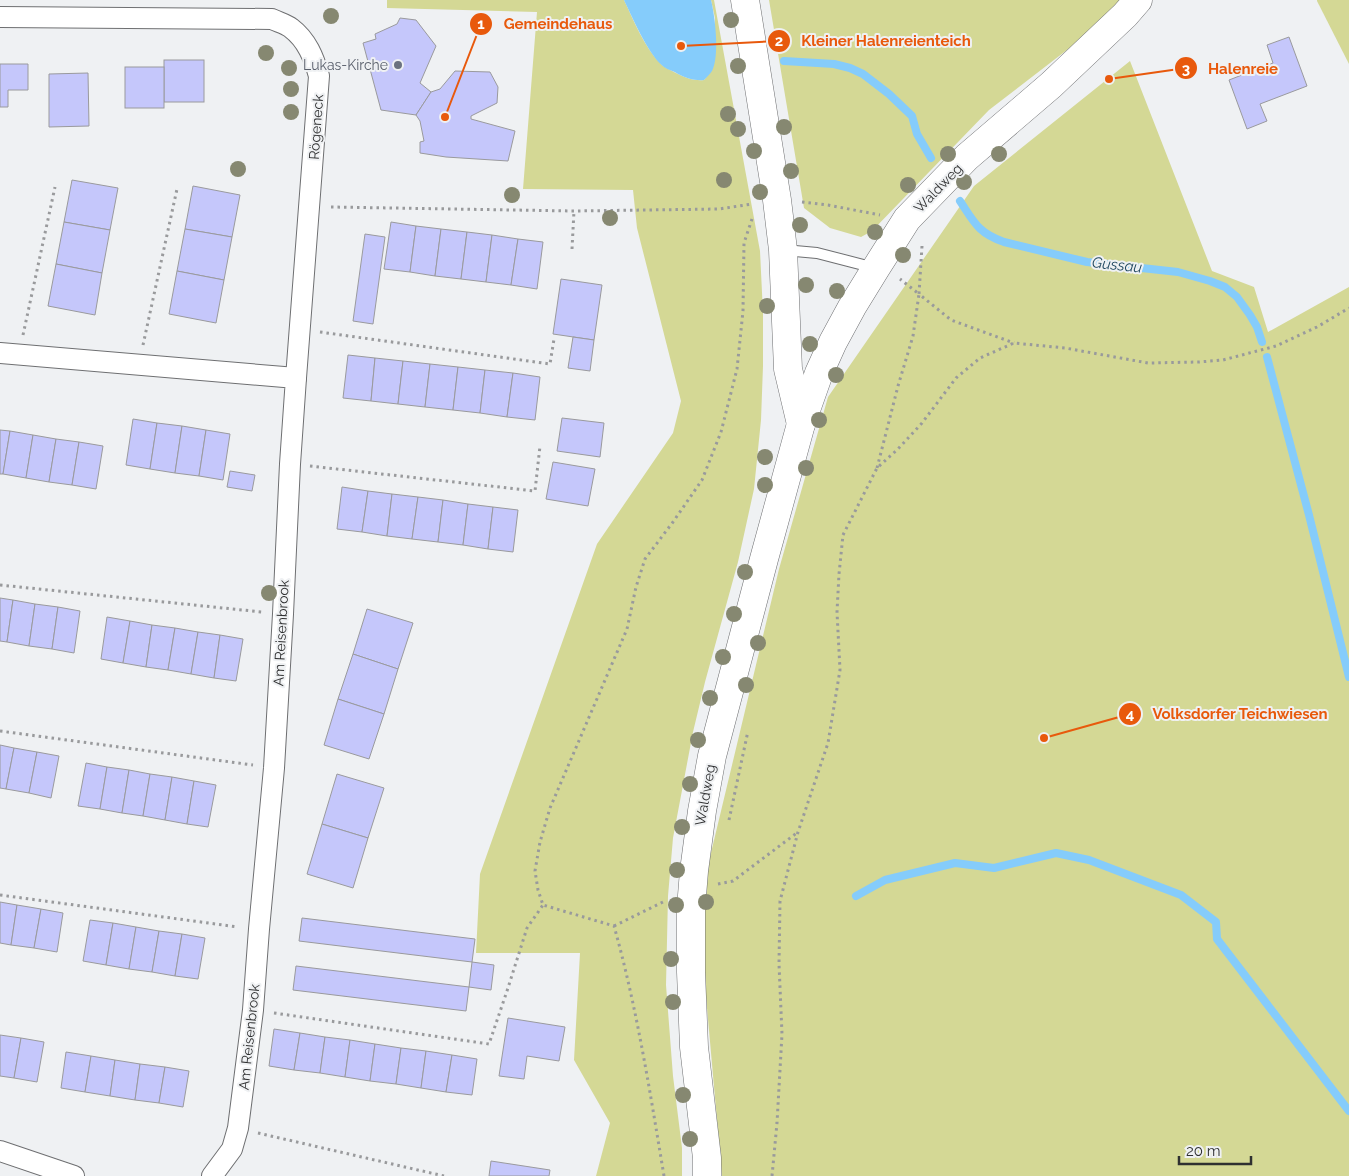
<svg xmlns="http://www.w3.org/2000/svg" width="1349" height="1176" viewBox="0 0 1349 1176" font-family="Raleway,sans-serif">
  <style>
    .green { fill: #d4d895 }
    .water { fill: #85ccfb }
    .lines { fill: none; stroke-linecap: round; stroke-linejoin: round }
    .stream { stroke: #85ccfb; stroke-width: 8 }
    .building { fill: #c5c7fb; stroke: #9a9a9d }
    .service-casing { stroke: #6e6f71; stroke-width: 12 }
    .minor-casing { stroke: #6e6f71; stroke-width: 22 }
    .secondary-casing { stroke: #6e6f71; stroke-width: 29 }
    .path { stroke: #999a9c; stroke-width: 3; stroke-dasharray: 2.5 4; stroke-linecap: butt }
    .service { stroke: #fff; stroke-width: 10 }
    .minor { stroke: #fff; stroke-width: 20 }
    .secondary { stroke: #fff; stroke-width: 28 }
    .tree { fill: #868871 }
    .worship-dot { fill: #6b7280; stroke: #eff1f3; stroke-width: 2 }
    .labels { text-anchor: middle; stroke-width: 4; stroke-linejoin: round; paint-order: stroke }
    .worship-label { font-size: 14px; fill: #5b616d; stroke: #eff1f3; text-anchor: end }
    .street-label { font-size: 14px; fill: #2f3031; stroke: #eff1f3 }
    .water-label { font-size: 15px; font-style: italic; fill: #1f475f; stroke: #eff1f3 }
    .leader { fill: none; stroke: #e8590c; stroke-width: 2 }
    .callout-dot { fill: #e8590c; stroke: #eff1f3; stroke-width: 2 }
    .mark-label { font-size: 15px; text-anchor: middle; font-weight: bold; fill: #fff }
    .callout-label { font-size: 15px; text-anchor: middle; font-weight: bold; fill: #e8590c; stroke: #eff1f3; stroke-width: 4; stroke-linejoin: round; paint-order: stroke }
  </style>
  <rect width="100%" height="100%" fill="#eff1f3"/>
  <g class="green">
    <path d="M387 0H624C634 21 644 47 661 64 666 69 673 71 678 74 686 78 695 81 704 80L712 70 715 18 711 0H714L760 251 763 313V366L761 420 754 489 738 562 705 682 693 732 673 838 668 896 666 985 673 1076 682 1148V1176H596L610 1123 574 1060 580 953H476L480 874 597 544 673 433 681 401 637 228 633 190 523 189 537 12 387 8Z"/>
    <path d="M769 0H1121L1098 26 989 110 872 231 861 237 830 228 804 208Z"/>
    <path d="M1317 0H1349V64L1317 1Z"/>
    <path d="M1130 61 1212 271 1254 287 1268 332 1349 287V1176H722L698 907 779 569 828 397 974 186Z"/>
  </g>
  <path class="water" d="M624 0H711C715 16 720 56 712 71 710 74 707 77 704 80 695 81 686 78 678 74 674 71 668 70 664 67 649 56 632 17 624 0Z"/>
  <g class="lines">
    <g class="stream">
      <path d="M784 61 834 64 850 68 863 74 889 94 912 116 917 134 931 158"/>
      <path d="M960 201C974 222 978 233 1004 242L1087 262 1178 272 1210 281 1225 287 1237 297 1250 315 1257 327 1262 342"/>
      <path d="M1267 357 1309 515 1349 677"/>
      <path d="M856 896 885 880 955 863 994 868 1056 853 1089 860 1181 895 1216 922 1217 939 1349 1111"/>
    </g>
  </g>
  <g class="building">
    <path d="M400 18 416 20 436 46 420 83 431 92 416 115 381 110 363 43 376 39 375 34 397 24Z"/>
    <path d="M1289 37 1307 86 1260 104 1267 121 1247 129 1229 80 1273 63 1267 45Z"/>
    <rect x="164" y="60" width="40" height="42"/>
    <path d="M0 64H28V90H8V107H0Z"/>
    <rect x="125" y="67" width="39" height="41"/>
    <path d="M455 71 490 72 498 87 497 103 471 116V119L515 131 508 161 446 157 420 153V142L424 141 420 121 416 115 431 92 440 89Z"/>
    <path d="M88 73 89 126 49 127V74Z"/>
    <path d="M72 180 118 188 110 230 64 222Z"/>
    <path d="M193 186 240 195 232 237 185 229Z"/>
    <path d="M64 222 110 230 102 273 56 264Z"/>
    <path d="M391 222 416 226 410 272 384 269Z"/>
    <path d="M416 226 441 229 435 276 410 272Z"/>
    <path d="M185 229 232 237 224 280 177 271Z"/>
    <path d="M441 229 467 232 461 279 435 276Z"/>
    <path d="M467 232 492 235 486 282 461 279Z"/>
    <path d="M365 234 385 237 373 324 353 321Z"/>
    <path d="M492 235 518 239 511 285 486 282Z"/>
    <path d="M518 239 543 242 537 289 511 285Z"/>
    <path d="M56 264 102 273 95 315 48 306Z"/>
    <path d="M177 271 224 280 216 323 169 314Z"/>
    <path d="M561 279 602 285 594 340 553 334Z"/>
    <path d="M573 337 594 340 590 371 568 368Z"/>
    <path d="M348 355 375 358 371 401 343 398Z"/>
    <path d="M375 358 403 361 398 404 371 401Z"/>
    <path d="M403 361 430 364 425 407 398 404Z"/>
    <path d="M430 364 458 367 453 410 425 407Z"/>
    <path d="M458 367 485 370 480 413 453 410Z"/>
    <path d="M485 370 513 373 507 417 480 413Z"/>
    <path d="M513 373 540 377 535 420 507 417Z"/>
    <path d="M562 418 604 423 600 457 557 451Z"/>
    <path d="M133 419 157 423 150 469 126 465Z"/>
    <path d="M157 423 182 426 175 473 150 469Z"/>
    <path d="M182 426 206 430 199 476 175 473Z"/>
    <path d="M0 430 10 431 3 474H0Z"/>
    <path d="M206 430 230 434 223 480 199 476Z"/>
    <path d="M10 431 33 435 26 478 3 474Z"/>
    <path d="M33 435 56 439 49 482 26 478Z"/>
    <path d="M56 439 79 442 72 485 49 482Z"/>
    <path d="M79 442 103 446 96 489 72 485Z"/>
    <path d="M553 462 595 469 588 506 546 499Z"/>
    <path d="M230 471 255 475 252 491 227 487Z"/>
    <path d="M342 487 368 491 362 532 337 529Z"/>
    <path d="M368 491 392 494 387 536 362 532Z"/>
    <path d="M392 494 418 497 412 539 387 536Z"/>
    <path d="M418 497 443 500 438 542 412 539Z"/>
    <path d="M443 500 468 504 463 545 438 542Z"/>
    <path d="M468 504 493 507 488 549 463 545Z"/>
    <path d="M493 507 518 510 513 552 488 549Z"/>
    <path d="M0 598 13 600 7 642 0 641Z"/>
    <path d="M13 600 35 604 29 646 7 642Z"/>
    <path d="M35 604 58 607 52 649 29 646Z"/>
    <path d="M58 607 80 611 74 653 52 649Z"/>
    <path d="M367 609 413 623 398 669 353 654Z"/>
    <path d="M107 617 130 621 123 663 101 659Z"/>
    <path d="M130 621 152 625 146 667 123 663Z"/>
    <path d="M152 625 175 628 168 670 146 667Z"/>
    <path d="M175 628 198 632 191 674 168 670Z"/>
    <path d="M198 632 220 635 214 678 191 674Z"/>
    <path d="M220 635 243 639 236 681 214 678Z"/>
    <path d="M353 654 398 669 384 714 338 699Z"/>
    <path d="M338 699 384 714 369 759 324 745Z"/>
    <path d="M0 745 14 748 6 789 0 788Z"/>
    <path d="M14 748 37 752 29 793 6 789Z"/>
    <path d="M37 752 59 756 51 798 29 793Z"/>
    <path d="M86 763 107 767 100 809 78 806Z"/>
    <path d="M107 767 129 770 122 813 100 809Z"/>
    <path d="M129 770 150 774 143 816 122 813Z"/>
    <path d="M150 774 172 777 165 820 143 816Z"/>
    <path d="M337 774 384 788 368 838 322 824Z"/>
    <path d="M172 777 194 781 187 824 165 820Z"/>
    <path d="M194 781 216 785 208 827 187 824Z"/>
    <path d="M322 824 368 838 353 888 307 874Z"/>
    <path d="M0 902 17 905 11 945 0 943Z"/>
    <path d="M17 905 41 909 34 948 11 945Z"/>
    <path d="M41 909 63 913 57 952 34 948Z"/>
    <path d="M302 918 475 939 472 962 299 941Z"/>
    <path d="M90 920 113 923 106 965 83 961Z"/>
    <path d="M113 923 136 927 129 969 106 965Z"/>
    <path d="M136 927 159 931 152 972 129 969Z"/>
    <path d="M159 931 182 934 175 976 152 972Z"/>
    <path d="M182 934 205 938 198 979 175 976Z"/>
    <path d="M472 962 494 965 491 990 469 987Z"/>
    <path d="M296 966 469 987 466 1011 293 990Z"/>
    <path d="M508 1018 565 1027 559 1061 527 1056 524 1079 499 1076Z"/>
    <path d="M274 1029 300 1033 294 1070 269 1066Z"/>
    <path d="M300 1033 325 1037 320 1073 294 1070Z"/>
    <path d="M0 1035 21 1038 14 1078 0 1076Z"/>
    <path d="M325 1037 350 1040 345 1077 320 1073Z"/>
    <path d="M21 1038 44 1042 37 1082 14 1078Z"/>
    <path d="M350 1040 375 1044 370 1081 345 1077Z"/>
    <path d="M375 1044 401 1048 396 1084 370 1081Z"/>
    <path d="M401 1048 426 1051 421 1088 396 1084Z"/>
    <path d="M426 1051 452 1055 446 1092 421 1088Z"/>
    <path d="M66 1052 91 1056 85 1092 61 1088Z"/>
    <path d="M452 1055 477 1059 472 1095 446 1092Z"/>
    <path d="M91 1056 115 1060 110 1096 85 1092Z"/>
    <path d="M115 1060 140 1064 135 1100 110 1096Z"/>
    <path d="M140 1064 165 1067 159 1103 135 1100Z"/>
    <path d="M165 1067 189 1071 183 1107 159 1103Z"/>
    <path d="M491 1161 550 1170 549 1176H489Z"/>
  </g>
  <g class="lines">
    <defs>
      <path id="service" d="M784 250 817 253 875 268"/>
      <g id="minor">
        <path d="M0 17 272 19C278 22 286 24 291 28 307 40 314 58 319 76L296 378"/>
        <path d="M0 353 296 378 290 464 283 614 274 768 259 929 253 1010 238 1128 232 1149 212 1176"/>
        <path d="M0 1151 74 1176"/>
      </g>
      <g id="secondary">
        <path d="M745 0 777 200 783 250 788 369 801 424"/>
        <path d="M707 1176V1158L694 1047 691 972V908L694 871 702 811 712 756 764 559 801 424 819 373 833 342 852 307 876 268 907 219 967 157 1051 85 1125 15 1138 0"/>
      </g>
    </defs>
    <use href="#service" class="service-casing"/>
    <use href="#minor" class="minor-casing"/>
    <use href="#secondary" class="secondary-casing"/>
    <g class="path">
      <path d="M802 202 828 205 880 215"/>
      <path d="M331 207 574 211 719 209 752 204"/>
      <path d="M922 246 919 294 951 320 1014 343"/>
      <path d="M572 249 574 211"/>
      <path d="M320 332 550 364 554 339"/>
      <path d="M23 335 55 187"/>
      <path d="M143 345 177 189"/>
      <path d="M310 466 535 491 540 446"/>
      <path d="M877 468 898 386 913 336 919 294 900 279"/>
      <path d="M0 585 262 612"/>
      <path d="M0 731 253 765"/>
      <path d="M729 820 748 731"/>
      <path d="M718 884 733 881 798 832"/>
      <path d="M0 895 238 927"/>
      <path d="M614 926 665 901"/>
      <path d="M274 1013 489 1044 507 991 527 928 543 905"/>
      <path d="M258 1133 444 1176"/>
      <path d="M664 1176C650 1092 637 1008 614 926L543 905 538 890 535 871 540 842 550 808 627 629 636 587 645 559 673 522 702 480 721 432 737 369 743 311 744 243 752 219"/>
      <path d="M772 1176 777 1123 782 1034 779 964 780 901 798 832 828 743 840 670 837 612 839 574 843 535 877 468 898 449 922 423 956 378 980 358 1014 343 1065 348 1148 363 1199 362 1223 360 1276 346 1317 327 1349 308"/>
    </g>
    <use href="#service" class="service"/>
    <use href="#minor" class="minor"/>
    <use href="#secondary" class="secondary"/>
  </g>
  <g class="tree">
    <circle cx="331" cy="16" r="8"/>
    <circle cx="731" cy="20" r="8"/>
    <circle cx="266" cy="53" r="8"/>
    <circle cx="738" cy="66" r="8"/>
    <circle cx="289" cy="68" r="8"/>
    <circle cx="291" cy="89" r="8"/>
    <circle cx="291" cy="112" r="8"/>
    <circle cx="728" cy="114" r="8"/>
    <circle cx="784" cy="127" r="8"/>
    <circle cx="738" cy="129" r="8"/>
    <circle cx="754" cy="151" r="8"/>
    <circle cx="948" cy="154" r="8"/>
    <circle cx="999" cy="154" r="8"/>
    <circle cx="238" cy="169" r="8"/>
    <circle cx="791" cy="171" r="8"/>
    <circle cx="724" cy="180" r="8"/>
    <circle cx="964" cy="182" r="8"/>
    <circle cx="908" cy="185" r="8"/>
    <circle cx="760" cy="192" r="8"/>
    <circle cx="512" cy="195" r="8"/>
    <circle cx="610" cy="218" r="8"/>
    <circle cx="800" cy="225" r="8"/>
    <circle cx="875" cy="232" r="8"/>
    <circle cx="903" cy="255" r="8"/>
    <circle cx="806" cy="285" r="8"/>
    <circle cx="837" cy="291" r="8"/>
    <circle cx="767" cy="306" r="8"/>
    <circle cx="810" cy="344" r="8"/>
    <circle cx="836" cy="375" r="8"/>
    <circle cx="819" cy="420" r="8"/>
    <circle cx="765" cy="457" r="8"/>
    <circle cx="806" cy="468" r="8"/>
    <circle cx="765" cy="485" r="8"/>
    <circle cx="745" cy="572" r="8"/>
    <circle cx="269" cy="593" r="8"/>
    <circle cx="734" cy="614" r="8"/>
    <circle cx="758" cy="643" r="8"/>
    <circle cx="723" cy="657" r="8"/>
    <circle cx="746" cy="685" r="8"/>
    <circle cx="710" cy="698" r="8"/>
    <circle cx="698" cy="740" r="8"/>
    <circle cx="690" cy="784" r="8"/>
    <circle cx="682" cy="827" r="8"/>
    <circle cx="677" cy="870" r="8"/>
    <circle cx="706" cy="902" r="8"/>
    <circle cx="676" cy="905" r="8"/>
    <circle cx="671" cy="959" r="8"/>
    <circle cx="673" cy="1002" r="8"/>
    <circle cx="683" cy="1095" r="8"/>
    <circle cx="690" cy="1139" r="8"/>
  </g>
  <circle class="worship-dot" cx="398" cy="65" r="5"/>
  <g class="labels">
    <g class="worship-label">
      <text x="388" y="70">Lukas-Kirche</text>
    </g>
    <g class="street-label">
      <text transform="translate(316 127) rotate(-86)" y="5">Rögeneck</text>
      <text transform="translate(938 188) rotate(-46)" y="5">Waldweg</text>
      <text transform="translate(281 633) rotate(-87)" y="5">Am Reisenbrook</text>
      <text transform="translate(705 795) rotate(-80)" y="5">Waldweg</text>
      <text transform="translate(249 1037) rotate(-84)" y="5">Am Reisenbrook</text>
    </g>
    <g class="water-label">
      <text transform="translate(1117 265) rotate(6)" y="5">Gussau</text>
    </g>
  </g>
  <path class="leader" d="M445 117L481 24M681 46L779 41M1109 79L1186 68M1044 738L1130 714"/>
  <g class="callout-dot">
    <circle cx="445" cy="117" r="5"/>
    <circle cx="681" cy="46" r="5"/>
    <circle cx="1109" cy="79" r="5"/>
    <circle cx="1044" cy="738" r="5"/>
    <circle cx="481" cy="24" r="12"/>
    <circle cx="779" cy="41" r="12"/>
    <circle cx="1186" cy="68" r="12"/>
    <circle cx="1130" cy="714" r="12"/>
  </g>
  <g class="mark-label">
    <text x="481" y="29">1</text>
    <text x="779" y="46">2</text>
    <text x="1186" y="74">3</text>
    <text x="1130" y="719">4</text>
  </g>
  <g class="callout-label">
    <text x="558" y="29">Gemeindehaus</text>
    <text x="886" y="46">Kleiner Halenreienteich</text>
    <text x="1243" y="74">Halenreie</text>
    <text x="1240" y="719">Volksdorfer Teichwiesen</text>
  </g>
  <path d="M1179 1156v8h72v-8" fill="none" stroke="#2f3031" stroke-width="2.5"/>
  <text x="1186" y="1156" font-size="15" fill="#2f3031" stroke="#eff1f3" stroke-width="4" paint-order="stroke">20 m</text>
</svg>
